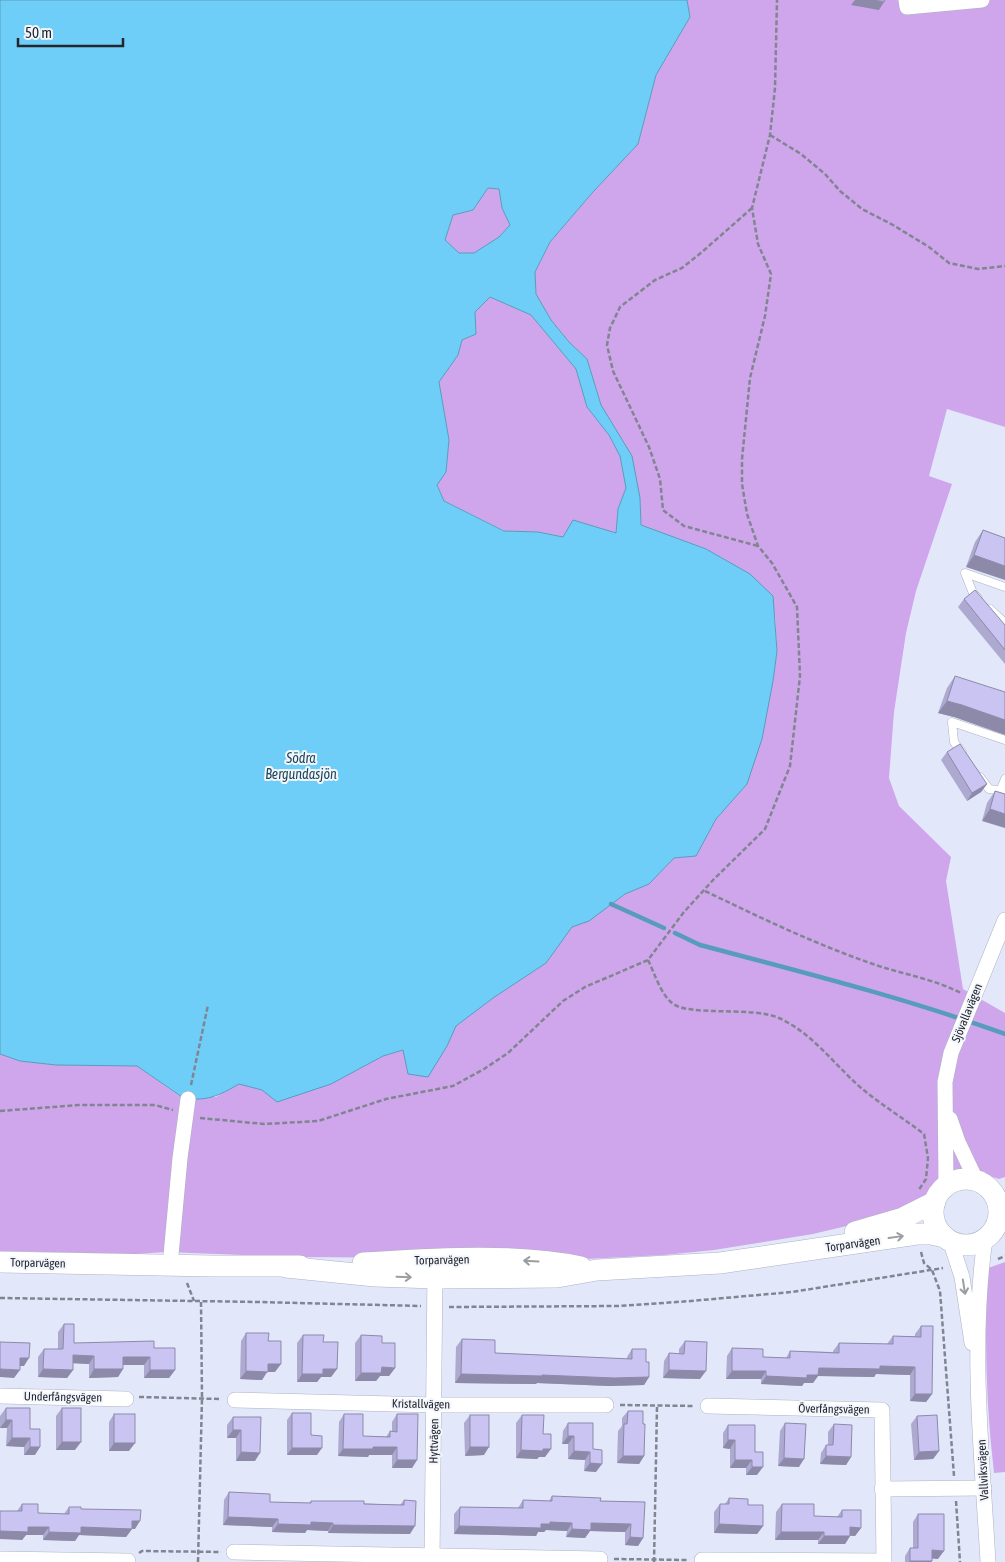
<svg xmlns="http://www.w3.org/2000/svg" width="1005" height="1562" viewBox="0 0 1005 1562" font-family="'Asap Condensed',sans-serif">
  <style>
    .green { fill: #cfa6eb }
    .water { fill: #6ecef8; stroke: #589cbb; fill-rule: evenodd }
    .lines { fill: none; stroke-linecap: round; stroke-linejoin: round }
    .stream { stroke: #589cbb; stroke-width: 4.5 }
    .lane-casing { stroke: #acb2c3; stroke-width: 9 }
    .street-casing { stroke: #acb2c3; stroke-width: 16 }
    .secondary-casing { stroke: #acb2c3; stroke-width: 22 }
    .path { stroke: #818591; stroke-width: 2.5; stroke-dasharray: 5 2.5; stroke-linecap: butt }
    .lane { stroke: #fff; stroke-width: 8 }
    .street { stroke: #fff; stroke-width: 15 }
    .secondary { stroke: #fff; stroke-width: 21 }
    .wall { fill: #ada9d0 }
    .shaded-wall { fill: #8d89a9 }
    .building { fill: #c9c4f2; stroke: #8d89a9 }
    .oneway { stroke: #9c9da0 }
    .labels { text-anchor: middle; stroke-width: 4; stroke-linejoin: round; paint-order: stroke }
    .street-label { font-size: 12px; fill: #24262d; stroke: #f3f6fd }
    .water-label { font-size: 14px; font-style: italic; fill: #1c4658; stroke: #f3f6fd }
  </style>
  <rect width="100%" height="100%" fill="#e2e8fa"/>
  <g class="green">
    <path d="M687 0H1005V427L947 409 929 476 952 484 916 591 906 633 894 712 889 778 899 806 951 857 946 881 963 989 1005 1013V1177L999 1179 982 1174 958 1172 940 1181 927 1199 905 1212 813 1234 714 1250 664 1255 586 1259 296 1257 166 1252 135 1254 0 1251V1054L20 1061 56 1065 137 1066 181 1097H216L239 1083 262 1090 331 1084 383 1056 403 1050 447 1046 455 1026 493 998 546 963 572 927 589 920 625 894 649 884 674 858 696 856 716 819 747 784 773 681 777 651 775 615 750 574 706 549 641 525 640 498 612 425 601 405 587 359 569 342 551 320 536 294 535 272 550 242 593 192 638 144 656 75 690 17Z"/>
    <path d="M488 188 499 189 502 208 510 225 499 237 474 253H459L445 240 453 214 473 210Z"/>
    <path d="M490 297 531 315 576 369 587 407 609 435 620 456 626 488 618 509 616 534 599 530 563 537 538 532 505 531 444 501 437 484 446 472 449 440 439 382 458 355 462 340 476 334 475 312Z"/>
    <path d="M1005 1262V1472L994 1473C986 1405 984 1337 988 1268Z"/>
  </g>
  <path class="water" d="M0 0H687L690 17 656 75 638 144 593 192 550 242 535 272 536 294 551 320 569 342 587 359 601 405 632 456 640 498 641 525 706 549 750 574 773 596 777 651 773 681 762 739 747 784 716 819 696 856 674 858 649 884 625 894 589 921 572 927 546 963 493 998 456 1026 447 1046 428 1077 408 1074 403 1050 383 1056 331 1084 277 1102 262 1090 239 1084C220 1095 205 1103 182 1097L137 1066 56 1065 20 1061 0 1054ZM488 188 499 189 502 208 510 225 499 237 474 253H459L445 240 453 215 473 210ZM490 297 531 315 576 369 587 407 609 435 620 456 626 488 618 509 616 533 573 520 563 537 538 532 504 531 444 501 437 485 446 472 449 440 439 382 458 355 462 340 476 334 475 312Z"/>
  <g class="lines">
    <g class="stream">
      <path d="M611 904 664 928"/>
      <path d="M675 933 700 945C802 972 905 998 1005 1034"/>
    </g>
    <defs>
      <g id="lane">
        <path d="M978 598 973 593 965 573 1005 587"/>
        <path d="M990 609 1005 623"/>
        <path d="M962 752 954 742 952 722 1005 740"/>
        <path d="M980 777 989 789 1005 791"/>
        <path d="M1001 789 1005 779"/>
      </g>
      <g id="street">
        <path d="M906 0 907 7 982 0"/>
        <path d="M950 1119 958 1142 976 1180"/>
        <path d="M946 1186 945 1082 951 1053 1005 920"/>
        <path d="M985 1239C970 1346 982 1455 988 1562"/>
        <path d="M950 1240 962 1277 972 1343"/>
        <path d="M170 1266 180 1158 188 1099"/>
        <path d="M0 1396 126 1399"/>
        <path d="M235 1400 434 1405H606"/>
        <path d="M882 1489 984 1488"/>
        <path d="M234 1552 600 1559"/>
        <path d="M0 1559 128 1561"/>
        <path d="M702 1560 884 1561 882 1410 708 1406"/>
        <path d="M432 1562 435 1269"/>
      </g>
      <g id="secondary">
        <circle cx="966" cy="1212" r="33"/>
        <path d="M855 1232 903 1218 935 1202"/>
        <path d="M0 1262 213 1266H300"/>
        <path d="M363 1263C431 1259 515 1253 581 1267"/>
        <path d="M286 1267 375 1276 435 1278 557 1277 597 1270 720 1263 917 1234H931L945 1237"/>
      </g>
    </defs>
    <use href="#lane" class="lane-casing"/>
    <use href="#street" class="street-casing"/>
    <use href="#secondary" class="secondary-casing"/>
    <g class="path">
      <path d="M770 135 801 154 825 174 840 191 862 209 893 225 929 247 949 263 978 269 1005 266"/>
      <path d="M752 208 702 252 682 268 655 280 620 307 610 328 607 345 613 371 649 447 660 479 663 510 684 526 758 546"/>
      <path d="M705 891C759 917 813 943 870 963 900 974 932 978 961 993"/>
      <path d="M648 960C655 974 660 993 672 1003 688 1017 752 1006 779 1018 812 1033 833 1063 860 1087 880 1104 903 1118 924 1134L928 1158 926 1179 918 1191"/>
      <path d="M191 1085 208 1005"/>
      <path d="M0 1111 79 1105H155L173 1110"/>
      <path d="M200 1118 264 1124 318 1121 386 1099 453 1086 484 1069 508 1053 563 1001 585 987 648 960 684 912 714 879 765 829 790 766 800 676 797 607 772 563 758 546 747 514 742 484V459L750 378 765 316 771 274 758 244 752 208 770 135 775 88 777 0"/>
      <path d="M921 1252 924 1263 932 1270 940 1291 954 1476"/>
      <path d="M998 1259 1005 1256"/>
      <path d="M187 1283 194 1301"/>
      <path d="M0 1298 258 1302 421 1306"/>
      <path d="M449 1307 619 1306 691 1301 792 1292 943 1268"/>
      <path d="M139 1397 221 1399"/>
      <path d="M620 1405 695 1406"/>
      <path d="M956 1501 960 1562"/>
      <path d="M139 1553 142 1551 221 1552"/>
      <path d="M614 1559 688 1560"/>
      <path d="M198 1562 202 1398 201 1302"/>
      <path d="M654 1562 657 1407"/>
    </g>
    <use href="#lane" class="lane"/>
    <use href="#street" class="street"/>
    <use href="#secondary" class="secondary"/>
  </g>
  <g class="wall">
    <path d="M983 530 1005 538 966 567 975 542Z"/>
    <path d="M964 599 1005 625V664L958 607Z"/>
    <path d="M955 676 954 717 938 713 947 688Z"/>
    <path d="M947 752 987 784 981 792 967 801 941 760Z"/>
    <path d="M995 791 1005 794 982 821 987 803Z"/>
    <path d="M64 1324 74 1343 154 1348 175 1370 169 1378H144V1365H123V1369L118 1377 89 1378V1364L73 1363V1370L67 1378 38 1377V1357L44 1349H58V1332Z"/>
    <path d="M921 1326 932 1394 926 1402 910 1401V1375L876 1374 874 1377 818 1376 813 1383H804L802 1386 761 1384V1379H726L727 1356 732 1348 763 1357 786 1358 790 1351 833 1352V1351L839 1343 887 1344 893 1336H915V1334Z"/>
    <path d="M246 1333 268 1341 275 1372H267L262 1380 240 1379 241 1341Z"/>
    <path d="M303 1335 323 1342 337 1369 331 1377H321L317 1382H297V1343Z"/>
    <path d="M361 1335 382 1343 395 1368 389 1376H380L376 1381H355V1343Z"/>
    <path d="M462 1339 495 1353 627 1359V1357L632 1349 646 1362 649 1377 644 1385 609 1386 537 1383 536 1384 455 1383 456 1347Z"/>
    <path d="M685 1341 700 1379 663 1378 664 1361 669 1353 679 1354V1349Z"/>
    <path d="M6 1408 30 1429 35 1455H24V1447L6 1446 7 1428H0V1416Z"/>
    <path d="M62 1408 75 1450H56V1416Z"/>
    <path d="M628 1411 643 1424 644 1456 639 1464 617 1463 618 1431 622 1426V1418Z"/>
    <path d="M292 1413 311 1435 317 1455H287V1420Z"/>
    <path d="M114 1414 129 1451H109V1422Z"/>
    <path d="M344 1414 363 1436 386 1437 390 1431H392V1422L397 1414 417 1460 412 1468H392V1455H369L368 1457 338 1456 339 1422Z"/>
    <path d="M470 1415 484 1455 465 1456 464 1423Z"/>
    <path d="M522 1415 543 1434 545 1457H539L537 1459 516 1458V1423Z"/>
    <path d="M917 1416 939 1451 933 1459 914 1460 911 1424Z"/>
    <path d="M233 1417H261L255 1461H236V1438H227V1425Z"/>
    <path d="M568 1423 593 1449 596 1472 584 1471 585 1460 568 1459V1444H562L563 1431Z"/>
    <path d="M785 1423 799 1467 778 1466 780 1431Z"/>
    <path d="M834 1424 851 1457 846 1465 820 1464 821 1453 826 1445H828V1432Z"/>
    <path d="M728 1425 755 1452 757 1475H746V1468H730V1449L723 1448V1433Z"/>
    <path d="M229 1492 270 1502 309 1503 311 1501 400 1505 404 1500 410 1534 328 1533V1531L307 1530 305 1533 272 1532V1527L223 1525 224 1500Z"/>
    <path d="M552 1496 600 1501 645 1502 643 1538 638 1546 625 1545V1532L590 1531 585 1538 566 1537 567 1531 546 1530 544 1532H538L536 1536 454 1534V1514L460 1507 518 1508 523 1500 549 1501Z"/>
    <path d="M729 1498 748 1505 763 1526 757 1534 714 1533V1512L720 1504H725Z"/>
    <path d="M22 1504 38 1513 64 1514 69 1507 81 1509 135 1529H132L126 1537 79 1535 75 1541 43 1540V1535H26L22 1540 17 1511Z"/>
    <path d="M782 1504 814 1516 837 1517 842 1510 861 1528 855 1536H850L845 1544H818V1540H775L776 1512Z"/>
    <path d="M918 1514 938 1559 932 1558 931 1562H905V1556L910 1548H913V1522Z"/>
  </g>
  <g class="shaded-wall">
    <path d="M855 0H873L884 2 879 10 851 5Z"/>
    <path d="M974 555 1005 566V580L966 567Z"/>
    <path d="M947 701 962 705 1005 720V735L954 717 938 713Z"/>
    <path d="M987 784 981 792 967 801 972 793Z"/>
    <path d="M990 809 1005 814V828L982 821Z"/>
    <path d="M73 1355 94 1356 89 1364 68 1363Z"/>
    <path d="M123 1357H150L144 1365H117Z"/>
    <path d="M20 1358H29L24 1366H14Z"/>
    <path d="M268 1364H281L275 1372H267L262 1380 240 1379 246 1371Z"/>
    <path d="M880 1366 915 1367 910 1375 876 1374 874 1377 818 1376 813 1383H804L802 1386 761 1384 766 1376 807 1375 819 1368Z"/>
    <path d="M382 1367 395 1368 389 1376H380L376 1381H355L361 1373Z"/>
    <path d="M0 1369 20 1370 14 1378 0 1377Z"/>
    <path d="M43 1369 73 1370 67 1378 38 1377Z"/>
    <path d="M94 1369H123L118 1377 89 1378Z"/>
    <path d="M323 1369H337L331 1377H321L317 1382H297L302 1374Z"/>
    <path d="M150 1370H175L169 1378H144Z"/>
    <path d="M669 1370 706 1371 700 1379 663 1378Z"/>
    <path d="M732 1371H766L761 1379H726Z"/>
    <path d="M461 1374 542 1375 649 1377 644 1385 609 1386 537 1383 536 1384 455 1383Z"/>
    <path d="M915 1394H932L926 1402 910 1401Z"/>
    <path d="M6 1420H12L7 1428H0Z"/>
    <path d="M233 1430H241L236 1438H227Z"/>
    <path d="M568 1436H574L568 1444H562Z"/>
    <path d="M12 1438H30L24 1447 6 1446Z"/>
    <path d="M728 1440H735L730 1449 723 1448Z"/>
    <path d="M62 1442H81L75 1450H56Z"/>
    <path d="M114 1443H135L129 1451H109Z"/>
    <path d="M30 1447H40L35 1455H24Z"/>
    <path d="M373 1447H397L392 1455H369L368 1457 338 1456 343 1449Z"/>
    <path d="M470 1447H489L484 1455 465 1456Z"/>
    <path d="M292 1448H322L317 1455H287Z"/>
    <path d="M543 1449H551L545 1457H539L537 1459 516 1458 521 1450Z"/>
    <path d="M574 1451 590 1452 585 1460 568 1459Z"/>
    <path d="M939 1451 933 1459 914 1460 919 1452Z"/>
    <path d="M241 1452 260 1453 255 1461H236Z"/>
    <path d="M623 1456H644L639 1464 617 1463Z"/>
    <path d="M826 1456 851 1457 846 1465 820 1464Z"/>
    <path d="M784 1458 804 1459 799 1467 778 1466Z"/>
    <path d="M397 1460H417L412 1468H392Z"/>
    <path d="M735 1460H752L746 1468H730Z"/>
    <path d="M590 1463 602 1464 596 1472 584 1471Z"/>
    <path d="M752 1467H763L757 1475H746Z"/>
    <path d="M228 1517 278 1519 272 1527 223 1525Z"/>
    <path d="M132 1521H140L135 1529H132L126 1537 79 1535 75 1541 43 1540 49 1532 81 1527Z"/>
    <path d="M311 1522 333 1523 328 1531 307 1530 305 1533 272 1532 278 1524Z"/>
    <path d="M550 1522 572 1523 567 1531 546 1530 544 1532H538L536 1536 454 1534 459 1526 541 1524Z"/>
    <path d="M591 1523 631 1524 625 1532 590 1531 585 1538 566 1537 572 1529Z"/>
    <path d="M719 1524 763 1526 757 1534 714 1533Z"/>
    <path d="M333 1525 415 1526 410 1534 328 1533Z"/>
    <path d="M28 1527H49L43 1535H26L22 1540 0 1539V1531Z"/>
    <path d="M850 1527 861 1528 855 1536 845 1535Z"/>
    <path d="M781 1532H824L818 1540H775Z"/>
    <path d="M824 1536H850L845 1544H818Z"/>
    <path d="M630 1537 643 1538 638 1546 625 1545Z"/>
    <path d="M932 1550 944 1551 938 1559 926 1558Z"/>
    <path d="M910 1561H932L931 1562H909Z"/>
  </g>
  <g class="building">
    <path d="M873 0H885L884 2Z"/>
    <path d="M983 530 1005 538V566L974 555Z"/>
    <path d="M975 590 1005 625V650L964 599Z"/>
    <path d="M955 676 1005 692V720L962 705 947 701Z"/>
    <path d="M960 744 987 784 972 793 947 752Z"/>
    <path d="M995 791 1005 794V814L990 809Z"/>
    <path d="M64 1324H74V1343L154 1341V1348H175V1370H150V1357H123V1369H94V1356L73 1355V1370L43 1369 44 1349H63Z"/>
    <path d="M921 1326H933L932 1394H915V1367L880 1366V1369L819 1368 818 1375H807V1378L766 1376V1371H732V1348L763 1349V1357L790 1358V1351L839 1353V1343L893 1344V1336L921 1337Z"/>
    <path d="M246 1333H269L268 1341H281V1364H268V1372L246 1371Z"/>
    <path d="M303 1335H324L323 1342H338L337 1369H323V1374H302Z"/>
    <path d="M361 1335 382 1336V1343H395V1368L382 1367 381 1373H361Z"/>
    <path d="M462 1339 495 1340V1353L632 1359V1349H646V1362H649V1377L614 1378 542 1375V1376L461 1374Z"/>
    <path d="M685 1341 707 1342 706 1371 669 1370V1353L684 1354Z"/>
    <path d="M0 1342 30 1343 29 1358H20V1370L0 1369Z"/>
    <path d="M6 1408H30V1429H40V1447H30V1438H12V1420H6Z"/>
    <rect x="62" y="1408" width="19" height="34"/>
    <path d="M628 1411H643V1424H645L644 1456H623L624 1424H627Z"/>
    <path d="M292 1413H311V1435L322 1436V1448H292Z"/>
    <rect x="114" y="1414" width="21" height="29"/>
    <path d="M344 1414H363V1436L390 1437V1431L397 1432V1414H418L417 1460H397V1447H373V1449H343Z"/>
    <rect x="470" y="1415" width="19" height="32"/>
    <path d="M522 1415H544L543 1434H551V1449H543V1451L521 1450Z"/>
    <path d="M937 1415 939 1451 919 1452 917 1416Z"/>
    <path d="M233 1417H261L260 1453 241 1452V1430H233Z"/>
    <path d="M568 1423H593V1449L602 1450V1464L590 1463V1452L574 1451V1436H568Z"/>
    <path d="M785 1423 806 1424 804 1459 784 1458Z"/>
    <path d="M834 1424 852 1425 851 1457 826 1456V1445H833Z"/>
    <path d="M728 1425H755V1452H763V1467H752V1460H735V1440H728Z"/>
    <path d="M229 1492 270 1494V1502L311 1503V1501H364V1504L404 1505V1500L416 1501 415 1526 333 1525V1523L311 1522V1525L278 1524V1519L228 1517Z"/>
    <path d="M552 1496 601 1498 600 1501 645 1502 643 1538 630 1537 631 1524 591 1523V1530L572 1529V1523L550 1522V1524H541V1528L459 1526 460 1507 523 1508V1500L552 1501Z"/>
    <path d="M729 1498 748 1499V1505H763V1526L719 1524 720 1504H729Z"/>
    <path d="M22 1504H38V1513L69 1514V1507H81V1509L141 1510 140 1521H132V1529L81 1527V1533L49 1532V1527H28V1532L0 1531V1511H22Z"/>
    <path d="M782 1504H814V1516L842 1517V1510H861V1528L850 1527V1536H824V1532H781Z"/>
    <path d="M918 1514H944V1551L932 1550V1561H910V1548H918Z"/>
  </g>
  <defs><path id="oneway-shaft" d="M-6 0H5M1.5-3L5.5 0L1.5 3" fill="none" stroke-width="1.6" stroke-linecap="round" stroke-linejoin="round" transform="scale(1.25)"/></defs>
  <g class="oneway">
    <use href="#oneway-shaft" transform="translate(896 1237) rotate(-8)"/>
    <use href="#oneway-shaft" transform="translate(531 1261) rotate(-177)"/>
    <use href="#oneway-shaft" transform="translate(404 1277) rotate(2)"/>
    <use href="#oneway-shaft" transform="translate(964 1287) rotate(81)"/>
  </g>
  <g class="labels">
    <g class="street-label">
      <text transform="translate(967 1013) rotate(-68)" y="4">Sjövallavägen</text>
      <text transform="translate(853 1244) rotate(-8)" y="4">Torparvägen</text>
      <text transform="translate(442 1260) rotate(-1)" y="4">Torparvägen</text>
      <text transform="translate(38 1263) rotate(1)" y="4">Torparvägen</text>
      <text transform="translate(63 1397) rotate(1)" y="4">Underfångsvägen</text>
      <text transform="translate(421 1404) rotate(1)" y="4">Kristallvägen</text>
      <text transform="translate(834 1409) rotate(1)" y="4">Överfångsvägen</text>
      <text transform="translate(434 1441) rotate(-89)" y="4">Hyttvägen</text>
      <text transform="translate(983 1470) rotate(-93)" y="4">Vallviksvägen</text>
    </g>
    <g class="water-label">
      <text x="301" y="763">Södra<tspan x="301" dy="16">Bergundasjön</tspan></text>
    </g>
  </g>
  <path d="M18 38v8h105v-8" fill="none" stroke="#24262d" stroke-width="2.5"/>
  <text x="25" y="38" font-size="15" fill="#24262d" stroke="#f3f6fd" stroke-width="4" paint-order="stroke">50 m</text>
</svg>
